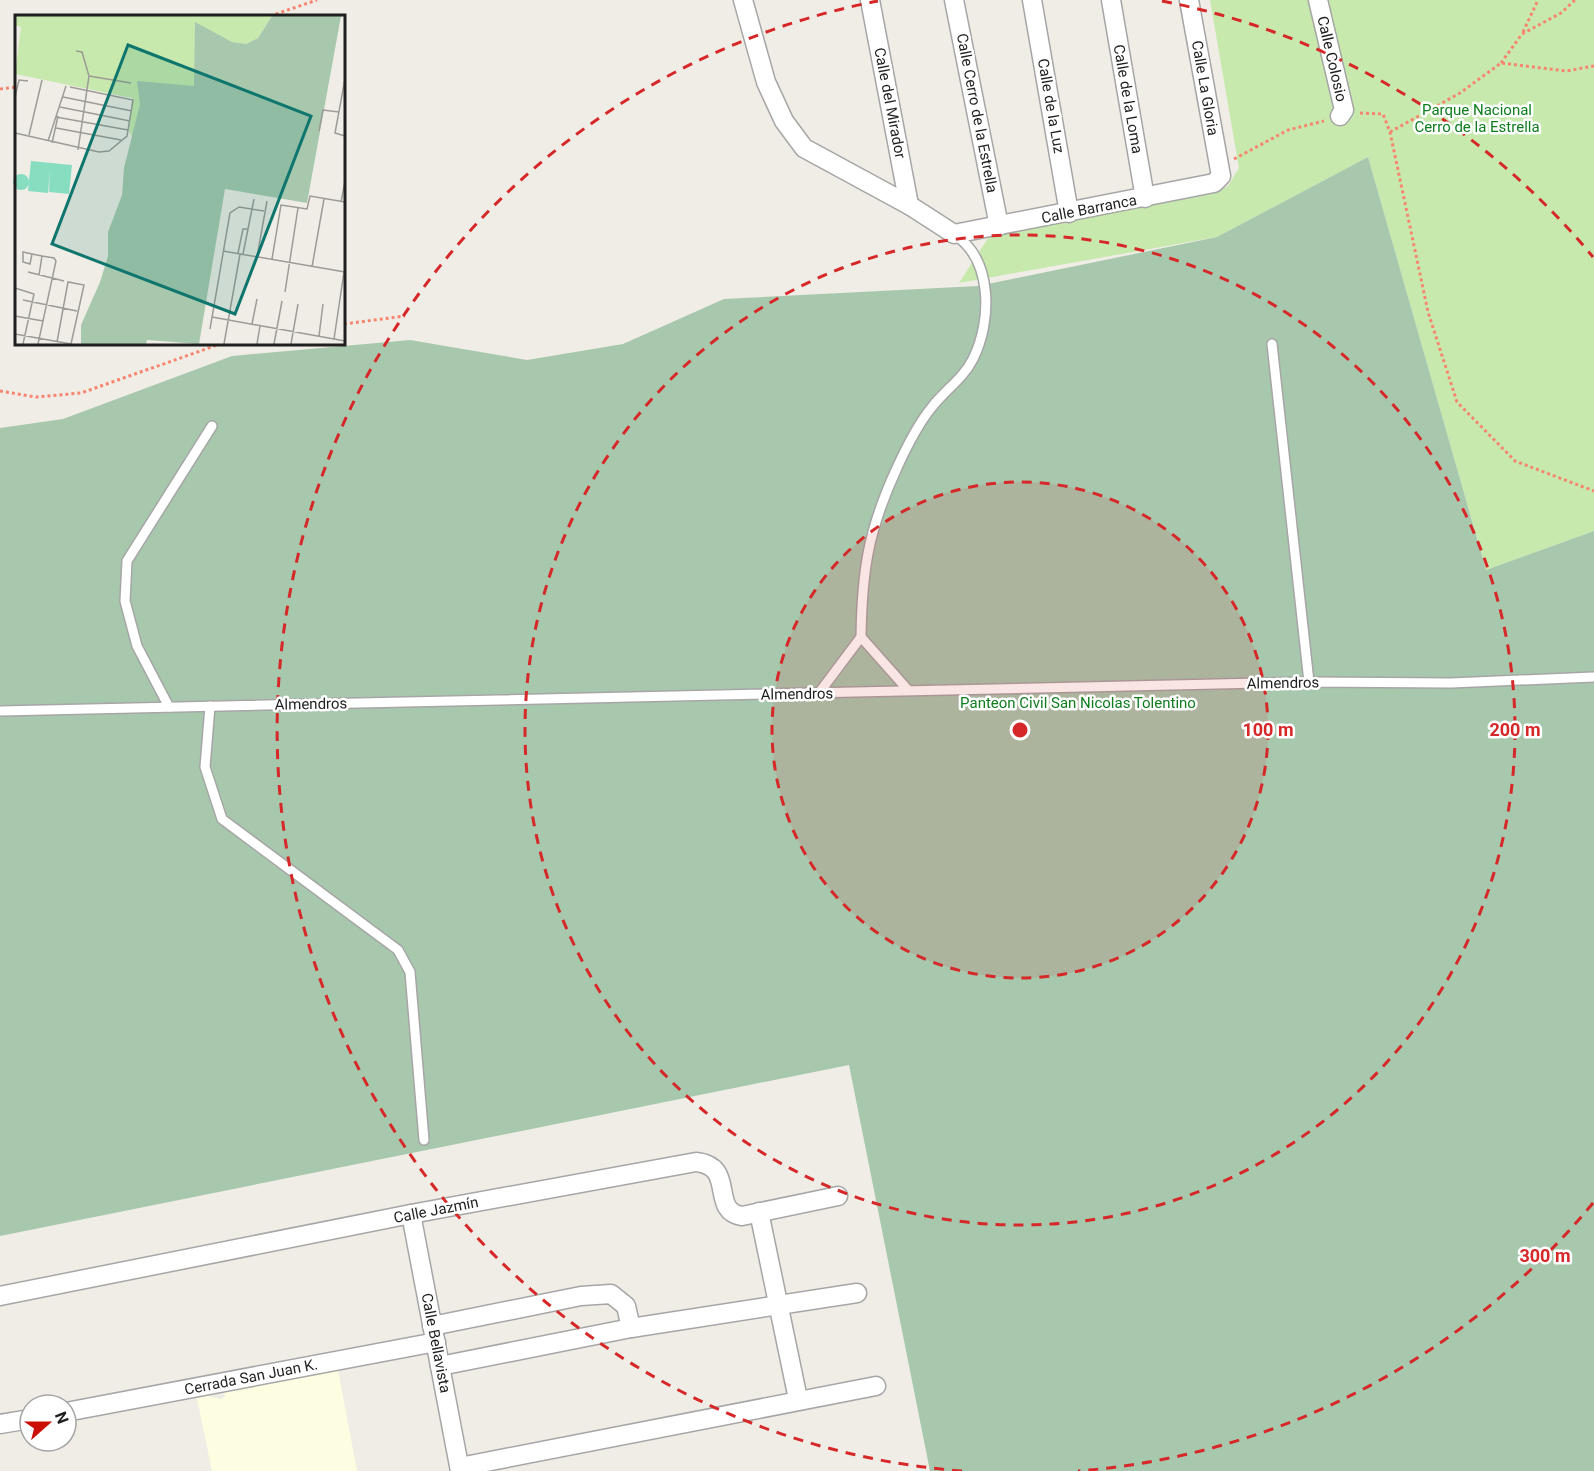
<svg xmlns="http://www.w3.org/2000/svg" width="1594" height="1471" viewBox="0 0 1594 1471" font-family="Roboto,sans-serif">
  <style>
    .education { fill: #fdfee1 }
    .grass { fill: #c7e9ad }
    .cemetery { fill: #a8c8ae }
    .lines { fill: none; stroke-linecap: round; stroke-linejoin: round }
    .lane-casing { stroke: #a6a6a6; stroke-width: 12 }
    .street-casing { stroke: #a6a6a6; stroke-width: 21 }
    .path { stroke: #f78670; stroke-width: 3; stroke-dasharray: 3 3; stroke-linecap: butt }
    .lane { stroke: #fff; stroke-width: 9 }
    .street { stroke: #fff; stroke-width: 18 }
    .ring { fill: none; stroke: #d62828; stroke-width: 3; stroke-dasharray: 10 8 }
    .labels { text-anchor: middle; stroke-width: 5; stroke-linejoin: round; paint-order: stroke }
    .street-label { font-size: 15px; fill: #1f1f1f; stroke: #fff }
    .park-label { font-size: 15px; fill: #0e7d1e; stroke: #fff }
    .inset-road { fill: none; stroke: #9c9b96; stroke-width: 1.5 }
    .view { fill: #0f766e; fill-opacity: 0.15; stroke: #0f766e; stroke-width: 3 }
    .inset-edge { fill: none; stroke: #1f1f1f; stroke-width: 3 }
    .centre { fill: #d62828; stroke: #fff; stroke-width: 3 }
    .ring-label { font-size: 18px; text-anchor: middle; font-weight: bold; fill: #d62828; stroke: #fff; stroke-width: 5; stroke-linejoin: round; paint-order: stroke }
  </style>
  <rect width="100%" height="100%" fill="#f0ede6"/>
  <path class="education" d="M338 1370 357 1471H212L197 1398 208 1396 220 1399 225 1397 224 1392Z"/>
  <path class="grass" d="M1210 0H1594V531L1486 570 1368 157 1217 237 959 283 992 232 1212 194 1228 186 1239 168Z"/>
  <path class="cemetery" d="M1368 157 1486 570 1594 531V1471H930L849 1065 0 1236V428L63 419 232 356 410 340 527 360 623 344 724 299 978 286 1217 237Z"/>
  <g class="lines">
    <defs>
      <g id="lane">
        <path d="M1272 344 1309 682"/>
        <path d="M908 690 861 637C862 571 868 531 896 470 905 450 918 424 932 407 945 390 963 379 973 359 992 321 993 260 955 235"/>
        <path d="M819 693 861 637"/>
        <path d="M210 706 205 767 222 819 398 950 410 972 424 1140"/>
        <path d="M169 707 137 646 125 601 127 561 212 426"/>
        <path d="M0 711 1309 682 1451 683 1594 677"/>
      </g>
      <g id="street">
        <path d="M743 0 766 82 784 121 804 148 909 205 954 234 1214 183 1221 176 1189 0"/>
        <path d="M870 0 909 205"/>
        <path d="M954 0 999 226"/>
        <path d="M1032 0 1069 213"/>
        <path d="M1111 0 1145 198"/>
        <path d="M1318 0 1344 110 1340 116"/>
        <path d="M759 1212 798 1399"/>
        <path d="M411 1214 460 1471"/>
        <path d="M0 1296 411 1214 696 1162C737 1166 709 1211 742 1216L838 1196"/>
        <path d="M432 1326 581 1296 611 1294 626 1306 631 1328"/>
        <path d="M440 1366 631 1328 857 1293"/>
        <path d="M66 1412 436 1342"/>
        <path d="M0 1424 30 1419"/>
        <path d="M460 1467 876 1386"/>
      </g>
    </defs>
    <use href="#lane" class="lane-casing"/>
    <use href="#street" class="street-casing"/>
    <g class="path">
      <path d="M270 16 317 0"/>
      <path d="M1523 32 1538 0"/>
      <path d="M1501 63 1522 34 1561 13 1575 0"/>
      <path d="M0 89 16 87"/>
      <path d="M1360 113 1383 114 1390 132 1428 312 1457 402 1515 461 1594 491"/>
      <path d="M1390 132 1460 93 1501 63 1566 71 1594 66"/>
      <path d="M1234 159 1288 130 1324 121"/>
      <path d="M344 324 405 316"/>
      <path d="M0 391 36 397 81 393 220 344"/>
    </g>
    <use href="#lane" class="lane"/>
    <use href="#street" class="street"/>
  </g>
  <circle cx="1020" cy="730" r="248" fill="#d62828" fill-opacity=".12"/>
  <g class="ring">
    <circle cx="1020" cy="730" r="248"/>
    <circle cx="1020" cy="730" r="495"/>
    <path d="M1593 1203A743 743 0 0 1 1078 1471M962 1471A743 743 0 0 1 878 1M1162 1A743 743 0 0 1 1593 257"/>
  </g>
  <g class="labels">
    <g class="street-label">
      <text transform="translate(1332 59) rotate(77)" y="5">Calle Colosio</text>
      <text transform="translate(1205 88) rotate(80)" y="5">Calle La Gloria</text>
      <text transform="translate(1128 99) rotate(80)" y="5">Calle de la Loma</text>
      <text transform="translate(890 103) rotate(79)" y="5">Calle del Mirador</text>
      <text transform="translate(1051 106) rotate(80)" y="5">Calle de la Luz</text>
      <text transform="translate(977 113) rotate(79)" y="5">Calle Cerro de la Estrella</text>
      <text transform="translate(1089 209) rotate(-11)" y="5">Calle Barranca</text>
      <text transform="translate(1283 683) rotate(-1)" y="5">Almendros</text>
      <text transform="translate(797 694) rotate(-1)" y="5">Almendros</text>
      <text transform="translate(311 704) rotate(-1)" y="5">Almendros</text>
      <text transform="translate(436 1210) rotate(-11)" y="5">Calle Jazmín</text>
      <text transform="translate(436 1343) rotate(79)" y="5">Calle Bellavista</text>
      <text transform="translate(251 1377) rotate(-11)" y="5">Cerrada San Juan K.</text>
    </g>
    <g class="park-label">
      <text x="1477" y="115">Parque Nacional<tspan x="1477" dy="17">Cerro de la Estrella</tspan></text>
      <text x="1078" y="708">Panteon Civil San Nicolas Tolentino</text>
    </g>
  </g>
  <g transform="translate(15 15)">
    <rect width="330" height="330" fill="#f0ede6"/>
    <path d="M0 1H257L243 23 231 29 218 27 179 71 125 89 118 123 114 116 117 83 0 59 6 12 0 10Z" fill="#c7e9ad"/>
    <path d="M257 1H326L292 188 210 174 184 329 132 325 131 329H66V310L85 267 93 241V217L107 180 109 153 125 89 122 66 179 71 180 7 217 27 231 29 243 23Z" fill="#a8c8ae"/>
    <path d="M16 146 57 150 54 179 34 177 35 155 33 178 13 176ZM-2 167a8 8 0 1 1 16 0a8 8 0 1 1-16 0Z" fill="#86ddc0"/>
    <path class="inset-road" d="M61 36 67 37 74 61 63 135M74 61 116 68M330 64 320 118 330 121M0 82 4 65 13 66M48 82 117 96M45 92 115 106M41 102 113 115M41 113 106 125M304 116 308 95 324 97M0 118 84 137 94 136 112 121 118 85 55 72M14 120 27 65M33 126 51 71M37 128 43 101M326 187 330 166M224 192 249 196M208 236 330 257M223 238 228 214H233M17 239 15 249 8 247V237L17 239 27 241 39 243 41 246 23 329M228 239 239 184M242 242 252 186M257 244 266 190 292 194 295 181 330 187M297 252 309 184M13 257 49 266M24 260 27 241M0 273 19 279 8 329M270 277 283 193M8 285 62 296M0 301 28 306M197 302 330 326M237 309 242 284M195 314 215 198 224 192M0 319 56 329M304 321 308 289M319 324 329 257M42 327 53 267 69 270 56 329M209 329 225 239M242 329 245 311M259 329 267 286M276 329 283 289"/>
    <path class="view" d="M113 30 296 101 220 299 37 229Z"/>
    <rect width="330" height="330" class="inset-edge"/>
  </g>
  <circle cx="1020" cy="730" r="9" class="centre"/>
  <g class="ring-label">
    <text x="1268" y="736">100 m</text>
    <text x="1515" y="736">200 m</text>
    <text x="1545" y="1262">300 m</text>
  </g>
  <g transform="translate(48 1423) rotate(69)"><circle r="28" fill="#ffffff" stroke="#a5a5a5" stroke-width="1.5"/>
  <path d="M0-4.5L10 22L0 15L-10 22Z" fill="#ca1005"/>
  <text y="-9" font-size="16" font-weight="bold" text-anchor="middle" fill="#1f1f1f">N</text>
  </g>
</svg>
